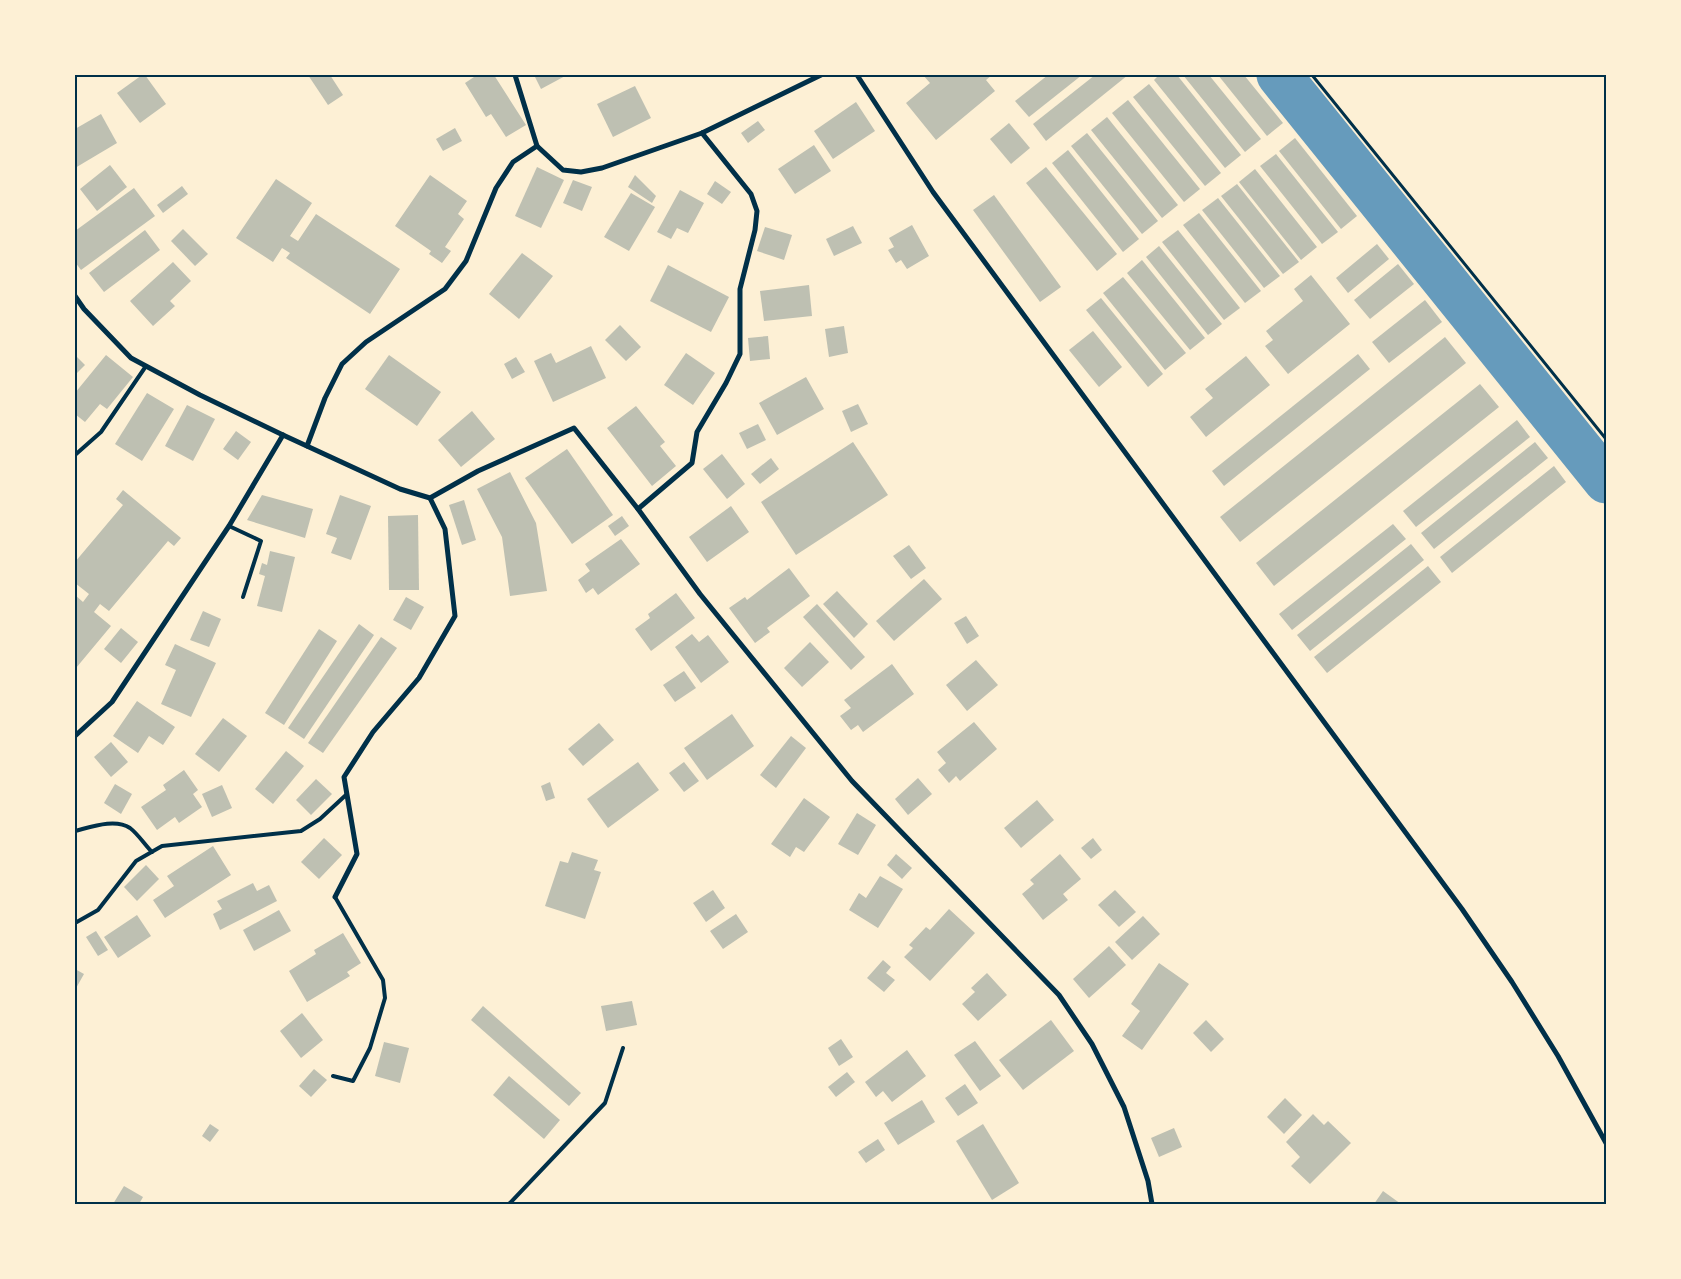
<svg xmlns="http://www.w3.org/2000/svg" width="1681" height="1279" viewBox="0 0 1681 1279" font-family="Signika,sans-serif">
  <style>
    .lines { fill: none; stroke-linecap: round; stroke-linejoin: round }
    .river { stroke: #669bbc; stroke-width: 45 }
    .building { fill: #bec0b2 }
    .path { stroke: #003049; stroke-width: 3 }
    .service { stroke: #003049; stroke-width: 4 }
    .minor { stroke: #003049; stroke-width: 5 }
    .neatline { fill: none; stroke: #003049; stroke-width: 2 }
  </style>
  <rect width="100%" height="100%" fill="#fdf0d5"/>
  <g class="lines">
    <path class="river" d="M1279 75 1606 481"/>
  </g>
  <g class="building">
    <path d="M142 75H145L166 104 140 123 117 93Z"/>
    <path d="M308 75H330L343 95 328 105Z"/>
    <path d="M477 75H494L526 125 506 137 491 114 486 117 465 83Z"/>
    <path d="M534 75H567L541 89Z"/>
    <path d="M923 75H992L986 80 995 91 936 140 906 103 930 83Z"/>
    <path d="M1048 75H1082L1029 117 1015 101Z"/>
    <path d="M1095 75H1128L1046 141 1033 124Z"/>
    <path d="M1159 75H1177L1241 155 1225 168 1154 80Z"/>
    <path d="M1183 75H1209L1261 139 1245 152Z"/>
    <path d="M1218 75H1244L1283 123 1267 136Z"/>
    <path d="M1149 84 1221 173 1205 186 1133 97Z"/>
    <path d="M635 86 651 118 613 137 597 104Z"/>
    <path d="M1128 100 1200 189 1184 202 1112 113Z"/>
    <path d="M856 102 875 131 833 159 814 131Z"/>
    <path d="M101 114 117 143 75 168V129Z"/>
    <path d="M1107 117 1178 205 1162 218 1091 130Z"/>
    <path d="M758 121 765 130 748 143 741 133Z"/>
    <path d="M1009 123 1030 148 1011 164 990 139Z"/>
    <path d="M455 128 462 141 443 151 436 139Z"/>
    <path d="M1087 133 1158 221 1142 234 1071 146Z"/>
    <path d="M1295 138 1357 216 1341 229 1279 151Z"/>
    <path d="M814 145 831 171 795 194 778 169Z"/>
    <path d="M1068 150 1139 239 1123 252 1052 163Z"/>
    <path d="M1276 154 1338 232 1322 244 1260 166Z"/>
    <path d="M110 165 127 187 97 211 80 189Z"/>
    <path d="M537 167 564 180 541 228 515 216Z"/>
    <path d="M1046 167 1117 254 1097 271 1026 183Z"/>
    <path d="M1255 169 1317 247 1301 260 1239 182Z"/>
    <path d="M430 175 467 201 458 214 464 219 445 247 451 251 442 263 429 254 431 251 395 226Z"/>
    <path d="M635 175 656 196 652 203 628 187Z"/>
    <path d="M276 179 312 203 290 236 298 241 316 214 400 269 370 314 286 258 290 253 282 248 273 262 236 238Z"/>
    <path d="M573 180 592 187 582 211 563 203Z"/>
    <path d="M715 181 731 192 722 204 707 194Z"/>
    <path d="M1237 184 1299 262 1283 274 1221 196Z"/>
    <path d="M182 186 188 194 163 213 157 205Z"/>
    <path d="M134 188 155 216 81 270 75 262V231Z"/>
    <path d="M680 190 704 203 688 233 677 228 671 239 657 232Z"/>
    <path d="M631 193 655 207 629 251 604 237Z"/>
    <path d="M994 195 1061 287 1040 302 973 210Z"/>
    <path d="M1218 198 1280 276 1264 288 1202 210Z"/>
    <path d="M1199 213 1261 291 1245 303 1183 225Z"/>
    <path d="M912 225 929 256 907 269 901 260 896 263 888 250 894 247 889 238Z"/>
    <path d="M853 226 862 243 834 256 826 239Z"/>
    <path d="M765 227 792 235 784 260 757 251Z"/>
    <path d="M183 229 208 254 195 266 171 241Z"/>
    <path d="M145 230 160 250 104 292 89 273Z"/>
    <path d="M1178 230 1240 308 1224 320 1162 242Z"/>
    <path d="M1377 244 1389 259 1348 293 1336 278Z"/>
    <path d="M1159 246 1222 324 1208 335 1146 257Z"/>
    <path d="M522 253 553 276 519 319 489 294Z"/>
    <path d="M1142 260 1205 338 1190 350 1127 273Z"/>
    <path d="M173 262 191 281 170 301 175 306 153 326 130 301Z"/>
    <path d="M1398 264 1414 284 1370 319 1354 300Z"/>
    <path d="M668 265 729 297 711 332 650 301Z"/>
    <path d="M1311 275 1350 324 1288 374 1265 346 1273 340 1266 331 1303 301 1294 289Z"/>
    <path d="M1123 277 1186 353 1165 370 1103 293Z"/>
    <path d="M809 285 812 316 764 321 760 291Z"/>
    <path d="M1101 298 1163 374 1148 387 1086 310Z"/>
    <path d="M1425 300 1442 322 1389 363 1372 342Z"/>
    <path d="M620 325 641 347 626 361 605 340Z"/>
    <path d="M844 326 848 353 829 357 825 329Z"/>
    <path d="M1093 331 1122 367 1099 387 1069 350Z"/>
    <path d="M768 336 770 359 750 361 748 338Z"/>
    <path d="M1445 337 1466 363 1240 542 1220 517Z"/>
    <path d="M591 346 606 378 553 402 534 361 551 353 556 363Z"/>
    <path d="M686 353 715 373 693 405 664 385Z"/>
    <path d="M1358 354 1370 369 1224 486 1212 471Z"/>
    <path d="M75 355 85 365 75 375Z"/>
    <path d="M106 355 133 377 107 409 100 404 85 422 75 414V393Z"/>
    <path d="M389 355 441 392 417 426 365 389Z"/>
    <path d="M1246 356 1270 385 1206 437 1190 417 1213 398 1205 389Z"/>
    <path d="M516 357 525 372 512 379 504 364Z"/>
    <path d="M806 377 824 409 777 435 759 403Z"/>
    <path d="M1480 384 1499 407 1274 586 1256 563Z"/>
    <path d="M147 393 174 409 142 461 115 444Z"/>
    <path d="M858 404 868 424 851 432 842 411Z"/>
    <path d="M187 405 215 419 193 461 165 446Z"/>
    <path d="M636 406 665 442 660 446 676 466 652 486 607 428Z"/>
    <path d="M472 411 495 439 461 467 438 440Z"/>
    <path d="M1517 420 1530 437 1416 527 1403 511Z"/>
    <path d="M758 424 766 440 747 449 739 433Z"/>
    <path d="M236 431 251 442 238 460 223 449Z"/>
    <path d="M853 442 888 495 796 555 761 502Z"/>
    <path d="M1535 442 1548 458 1434 549 1421 533Z"/>
    <path d="M567 449 613 515 572 544 525 478Z"/>
    <path d="M722 454 745 484 727 499 703 469Z"/>
    <path d="M771 458 779 469 760 484 751 474Z"/>
    <path d="M1554 466 1566 482 1452 573 1440 557Z"/>
    <path d="M510 472 536 523 547 591 510 596 502 537 477 489Z"/>
    <path d="M123 490 181 538 174 546 168 541 109 611 100 604 94 612 111 626 76 668 75 595 83 602 89 594 75 583V562L123 505 116 499Z"/>
    <path d="M262 495 313 509 305 538 247 520Z"/>
    <path d="M340 495 371 506 351 560 331 553 337 538 326 534Z"/>
    <path d="M464 500 476 540 462 545 449 505Z"/>
    <path d="M731 506 749 532 707 562 689 537Z"/>
    <path d="M418 515 419 590H389L388 516Z"/>
    <path d="M622 516 629 526 615 536 608 526Z"/>
    <path d="M1393 524 1406 539 1292 630 1279 614Z"/>
    <path d="M621 539 640 564 598 595 593 588 586 593 578 580 590 571 585 564Z"/>
    <path d="M1411 544 1424 560 1310 651 1297 635Z"/>
    <path d="M909 545 926 568 911 579 893 556Z"/>
    <path d="M270 551 295 557 282 612 257 606 265 576 259 574 262 563 267 565Z"/>
    <path d="M1428 566 1441 582 1327 673 1314 657Z"/>
    <path d="M789 568 810 596 767 628 770 632 755 643 729 608 745 597 747 600Z"/>
    <path d="M924 579 942 599 894 641 876 621Z"/>
    <path d="M837 591 868 624 854 638 823 604Z"/>
    <path d="M676 593 695 618 651 651 635 629 650 618 648 614Z"/>
    <path d="M406 597 424 607 411 630 393 620Z"/>
    <path d="M817 604 865 657 851 670 803 617Z"/>
    <path d="M203 611 221 619 209 647 190 640Z"/>
    <path d="M966 616 979 636 967 644 954 623Z"/>
    <path d="M359 624 374 635 304 739 288 728Z"/>
    <path d="M121 628 138 642 121 663 104 649Z"/>
    <path d="M319 629 337 641 284 725 265 713Z"/>
    <path d="M692 634 699 642 708 635 729 662 701 683 675 647Z"/>
    <path d="M381 637 397 648 323 753 308 743Z"/>
    <path d="M810 642 829 662 802 687 784 668Z"/>
    <path d="M175 644 216 663 191 717 161 704 176 670 165 665Z"/>
    <path d="M976 660 998 685 967 711 946 685Z"/>
    <path d="M892 664 914 694 863 732 858 725 851 730 840 716 851 708 844 700Z"/>
    <path d="M684 671 696 688 675 702 663 685Z"/>
    <path d="M137 701 175 727 163 745 149 736 138 753 113 736Z"/>
    <path d="M732 714 754 746 707 780 684 748Z"/>
    <path d="M223 718 247 736 219 772 195 754Z"/>
    <path d="M974 722 997 749 960 781 956 776 949 783 938 770 946 763 937 752Z"/>
    <path d="M599 723 614 740 583 766 568 749Z"/>
    <path d="M791 736 806 748 776 788 760 775Z"/>
    <path d="M111 742 128 762 111 777 94 757Z"/>
    <path d="M286 751 304 766 273 804 255 789Z"/>
    <path d="M638 762 659 790 608 828 587 799Z"/>
    <path d="M684 762 699 781 684 792 669 773Z"/>
    <path d="M184 770 198 790 193 794 202 807 179 823 175 817 157 830 141 807 166 790 163 785Z"/>
    <path d="M918 778 932 794 908 815 895 799Z"/>
    <path d="M316 779 332 794 311 815 296 800Z"/>
    <path d="M550 782 555 798 546 801 541 786Z"/>
    <path d="M115 784 132 794 121 814 104 803Z"/>
    <path d="M222 785 232 808 212 817 202 794Z"/>
    <path d="M804 798 830 817 804 852 796 847 790 857 771 844Z"/>
    <path d="M1037 800 1054 820 1021 848 1004 828Z"/>
    <path d="M857 813 876 825 858 855 838 844Z"/>
    <path d="M324 838 342 855 319 879 301 862Z"/>
    <path d="M1093 838 1102 850 1091 859 1081 848Z"/>
    <path d="M213 846 231 875 165 918 153 900 174 886 167 876Z"/>
    <path d="M572 852 598 860 594 870 601 872 585 919 545 906 560 861 568 863Z"/>
    <path d="M896 854 912 868 902 879 887 865Z"/>
    <path d="M1060 854 1081 879 1063 894 1068 900 1043 920 1022 894 1034 884 1030 880Z"/>
    <path d="M146 865 159 879 137 901 124 887Z"/>
    <path d="M880 876 903 889 878 928 849 910 859 893 866 898Z"/>
    <path d="M253 883 257 891 269 885 277 901 220 930 213 914 222 909 217 901Z"/>
    <path d="M713 890 725 908 706 922 693 903Z"/>
    <path d="M1115 890 1136 912 1119 927 1098 905Z"/>
    <path d="M949 909 975 933 930 981 904 957 913 948 909 945 926 927 930 930Z"/>
    <path d="M279 910 291 931 254 951 243 930Z"/>
    <path d="M736 914 748 932 723 949 710 931Z"/>
    <path d="M137 915 151 936 118 958 104 937Z"/>
    <path d="M1143 916 1160 934 1132 960 1115 942Z"/>
    <path d="M96 931 108 950 98 956 86 937Z"/>
    <path d="M343 933 361 963 347 972 350 976 307 1002 289 971 316 954 314 950Z"/>
    <path d="M1109 946 1126 965 1089 998 1073 979Z"/>
    <path d="M883 960 891 967 886 973 895 980 884 992 867 978Z"/>
    <path d="M1159 963 1189 984 1142 1050 1122 1036 1140 1011 1131 1004Z"/>
    <path d="M75 969 84 974 75 990Z"/>
    <path d="M987 973 1007 995 978 1021 962 1004 975 992 971 988Z"/>
    <path d="M632 1001 637 1025 606 1031 601 1006Z"/>
    <path d="M483 1006 581 1093 569 1106 471 1020Z"/>
    <path d="M302 1013 323 1040 301 1058 280 1031Z"/>
    <path d="M1051 1020 1074 1051 1023 1090 999 1060Z"/>
    <path d="M1206 1020 1224 1039 1211 1052 1193 1033Z"/>
    <path d="M841 1039 853 1057 839 1066 828 1048Z"/>
    <path d="M975 1041 1001 1076 980 1091 954 1055Z"/>
    <path d="M384 1042 409 1048 400 1083 375 1076Z"/>
    <path d="M907 1050 926 1076 892 1102 883 1091 876 1097 865 1082Z"/>
    <path d="M314 1069 327 1080 311 1097 299 1086Z"/>
    <path d="M847 1072 855 1082 836 1097 828 1087Z"/>
    <path d="M509 1076 560 1120 544 1139 493 1095Z"/>
    <path d="M965 1084 978 1103 958 1116 945 1098Z"/>
    <path d="M1285 1098 1302 1115 1284 1134 1267 1117Z"/>
    <path d="M922 1100 935 1122 898 1145 884 1123Z"/>
    <path d="M1313 1114 1324 1125 1328 1121 1351 1143 1310 1184 1291 1166 1300 1157 1286 1142Z"/>
    <path d="M210 1124 219 1130 210 1142 202 1136Z"/>
    <path d="M983 1124 1019 1183 992 1200 956 1141Z"/>
    <path d="M1174 1128 1182 1147 1159 1157 1151 1138Z"/>
    <path d="M878 1139 885 1150 866 1163 858 1152Z"/>
    <path d="M124 1186 143 1197 139 1204H113Z"/>
    <path d="M1383 1191 1401 1204H1374Z"/>
  </g>
  <g class="lines">
    <path class="path" d="M1312 75 1606 439"/>
    <g class="service">
      <path d="M75 455 101 432 146 366"/>
      <path d="M229 526 261 541 243 597"/>
      <path d="M75 831C91 827 115 818 130 828 138 834 145 845 152 852"/>
      <path d="M75 923 98 910 136 861 162 846 301 831 320 819 347 794"/>
      <path d="M333 1076 353 1081 370 1048 385 998 383 980 335 897"/>
      <path d="M509 1204 605 1103 623 1048"/>
    </g>
    <g class="minor">
      <path d="M515 75 537 146 563 170 581 172 602 168 702 133 821 75"/>
      <path d="M857 75 933 192 1462 909 1512 982 1558 1056 1606 1143"/>
      <path d="M75 296 84 309 131 358 200 395 283 435 400 489 430 498 478 471 574 428 638 509 700 594 852 781 1059 995 1092 1044 1124 1107 1148 1181 1152 1204"/>
      <path d="M307 446 325 398 342 364 366 342 445 289 466 261 496 188 513 162 537 146"/>
      <path d="M638 509 692 463 697 432 726 383 740 354V289L755 230 757 211 751 194 702 133"/>
      <path d="M75 736 112 702 229 526 283 435"/>
      <path d="M335 897 357 854 344 777 373 732 419 678 455 616 445 529 430 498"/>
    </g>
  </g>
  <rect width="1681" height="1279" fill="none" stroke="#fdf0d5" stroke-width="152"/>
  <rect x="76" y="76" width="1529" height="1127" class="neatline"/>
</svg>
